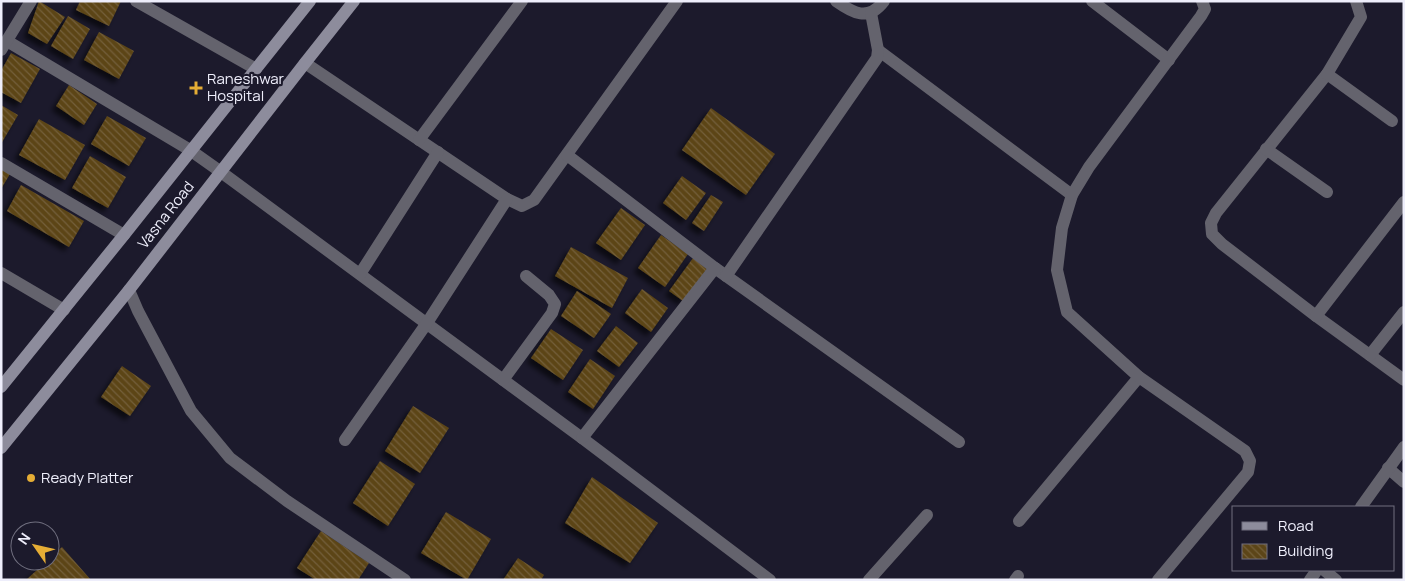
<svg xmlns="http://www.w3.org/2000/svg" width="1405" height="581" viewBox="0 0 1405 581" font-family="Manrope,sans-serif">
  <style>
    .building { fill: url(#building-back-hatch); filter: url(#shadow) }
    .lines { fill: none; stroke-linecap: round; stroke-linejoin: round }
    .minor { stroke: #64636d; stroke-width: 12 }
    .secondary { stroke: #8d8c9c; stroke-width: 12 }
    .poi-dot { fill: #e5ad35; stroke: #1c1a2c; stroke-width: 2 }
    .labels { text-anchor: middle; stroke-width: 4.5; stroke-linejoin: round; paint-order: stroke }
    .poi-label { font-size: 15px; fill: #eeeefb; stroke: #1c1a2c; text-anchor: start }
    .street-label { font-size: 15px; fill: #eeeefb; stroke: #1c1a2c }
  </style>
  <defs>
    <pattern id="building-back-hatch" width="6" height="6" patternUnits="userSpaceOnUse" patternTransform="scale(1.25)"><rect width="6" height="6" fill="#5c4518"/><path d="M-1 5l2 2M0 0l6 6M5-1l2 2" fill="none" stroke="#74603a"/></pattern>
    <filter id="shadow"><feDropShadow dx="-4.5" dy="4.5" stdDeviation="2.5" flood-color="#0009"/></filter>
  </defs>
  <rect width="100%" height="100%" fill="#1c1a2c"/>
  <g class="building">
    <path d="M39 1 65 17 47 44 28 33Z"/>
    <path d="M80 1H121L109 26 76 10Z"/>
    <path d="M68 16 90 29 73 59 51 46Z"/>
    <path d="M99 32 134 51 119 79 84 60Z"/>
    <path d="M11 53 40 69 21 103 1 92V71Z"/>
    <path d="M69 85 97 104 84 125 56 106Z"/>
    <path d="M1 105 18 115 1 144Z"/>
    <path d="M711 108 775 154 746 195 682 150Z"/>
    <path d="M107 116 146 138 129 166 91 144Z"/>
    <path d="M39 119 85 145 65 180 19 155Z"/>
    <path d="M90 156 126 177 108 208 72 188Z"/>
    <path d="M1 169 10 174 1 189Z"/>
    <path d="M682 176 706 193 686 220 663 203Z"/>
    <path d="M21 185 84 221 69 247 7 211Z"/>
    <path d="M711 195 723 202 704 231 692 223Z"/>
    <path d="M621 208 645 225 621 260 596 243Z"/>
    <path d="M661 235 688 254 665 287 638 268Z"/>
    <path d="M571 247 628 278 612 308 555 276Z"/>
    <path d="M693 258 707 269 683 301 669 291Z"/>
    <path d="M642 289 668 308 651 332 625 313Z"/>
    <path d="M577 291 611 314 594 338 561 316Z"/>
    <path d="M616 326 638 343 619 367 597 351Z"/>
    <path d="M551 329 583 350 563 380 531 358Z"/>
    <path d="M590 359 615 376 593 409 568 392Z"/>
    <path d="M122 366 151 386 130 416 101 397Z"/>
    <path d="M413 406 449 428 420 473 385 451Z"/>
    <path d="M380 461 415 484 388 526 353 503Z"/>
    <path d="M592 477 658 523 630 563 565 523Z"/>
    <path d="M446 512 491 539 467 580 421 553Z"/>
    <path d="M321 531 369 563 358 580H316L297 568Z"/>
    <path d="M62 547 91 580H26L47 561H50V558Z"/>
    <path d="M518 558 544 575 541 580H503Z"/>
  </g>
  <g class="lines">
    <g class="minor">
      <path d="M136 1 256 69"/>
      <path d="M836 1C853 13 868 22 884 1"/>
      <path d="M1092 1 1169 60"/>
      <path d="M1356 1 1361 17 1327 74 1216 213 1211 223 1212 234 1222 244 1316 316 1404 380"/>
      <path d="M7 41 190 150 221 172 582 438 770 580"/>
      <path d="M1 50 31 1"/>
      <path d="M878 50 1072 195"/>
      <path d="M305 63 507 199 522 206 534 200 677 1"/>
      <path d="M1327 74 1392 121"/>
      <path d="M419 140 522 1"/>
      <path d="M1266 149 1327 192"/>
      <path d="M567 155 715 268 959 442"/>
      <path d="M1 163 124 235"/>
      <path d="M1 273 64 310"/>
      <path d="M360 274 438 152"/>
      <path d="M726 276 877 58 878 50 871 13"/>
      <path d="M129 290 138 311 191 411 230 458 287 501 405 580"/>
      <path d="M1316 316 1404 202"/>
      <path d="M1370 355 1404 312"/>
      <path d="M503 380 552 313 555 304 549 295 526 276"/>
      <path d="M582 438 715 268"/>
      <path d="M345 440 427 323 507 199"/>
      <path d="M1388 468 1404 482"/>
      <path d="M1361 507 1404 447"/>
      <path d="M1019 521 1139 377"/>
      <path d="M1324 570 1336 580"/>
      <path d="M869 580 927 515"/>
      <path d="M1015 580 1018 576"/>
      <path d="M1158 580 1248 472 1250 461 1245 451 1139 377 1067 312 1057 270 1062 228 1072 195 1089 167 1201 16 1205 9 1202 1"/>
      <path d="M1310 580 1317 570"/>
    </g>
    <g class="secondary">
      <path d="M1 387 124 235 310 1"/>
      <path d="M1 448 129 290 305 63 354 1"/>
    </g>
  </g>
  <g class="poi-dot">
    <path d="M193.5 80.5h5v5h5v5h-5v5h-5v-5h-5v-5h5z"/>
    <circle cx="31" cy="478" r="5"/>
  </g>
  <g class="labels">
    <g class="poi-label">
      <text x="207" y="84">Raneshwar<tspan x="207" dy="17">Hospital</tspan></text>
      <text x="41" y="483">Ready Platter</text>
    </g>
    <g class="street-label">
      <text transform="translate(166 215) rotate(-52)" y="5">Vasna Road</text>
    </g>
  </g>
  <rect width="1405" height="581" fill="none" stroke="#eeeefb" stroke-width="5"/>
  <rect x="1232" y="506" width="162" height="65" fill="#1c1a2c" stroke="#706f7f"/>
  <rect x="1242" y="522" width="25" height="8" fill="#8d8c9c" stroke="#706f7f"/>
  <text x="1278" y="531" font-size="15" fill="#eeeefb">Road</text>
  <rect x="1242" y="544" width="25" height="15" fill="url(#building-back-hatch)" stroke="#706f7f"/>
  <text x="1278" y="556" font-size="15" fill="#eeeefb">Building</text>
  <g transform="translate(35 546) rotate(304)"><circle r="24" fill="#1c1a2c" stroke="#706f7f"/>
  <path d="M0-4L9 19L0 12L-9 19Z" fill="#e5ad35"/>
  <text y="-8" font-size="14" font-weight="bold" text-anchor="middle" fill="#eeeefb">N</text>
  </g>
</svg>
